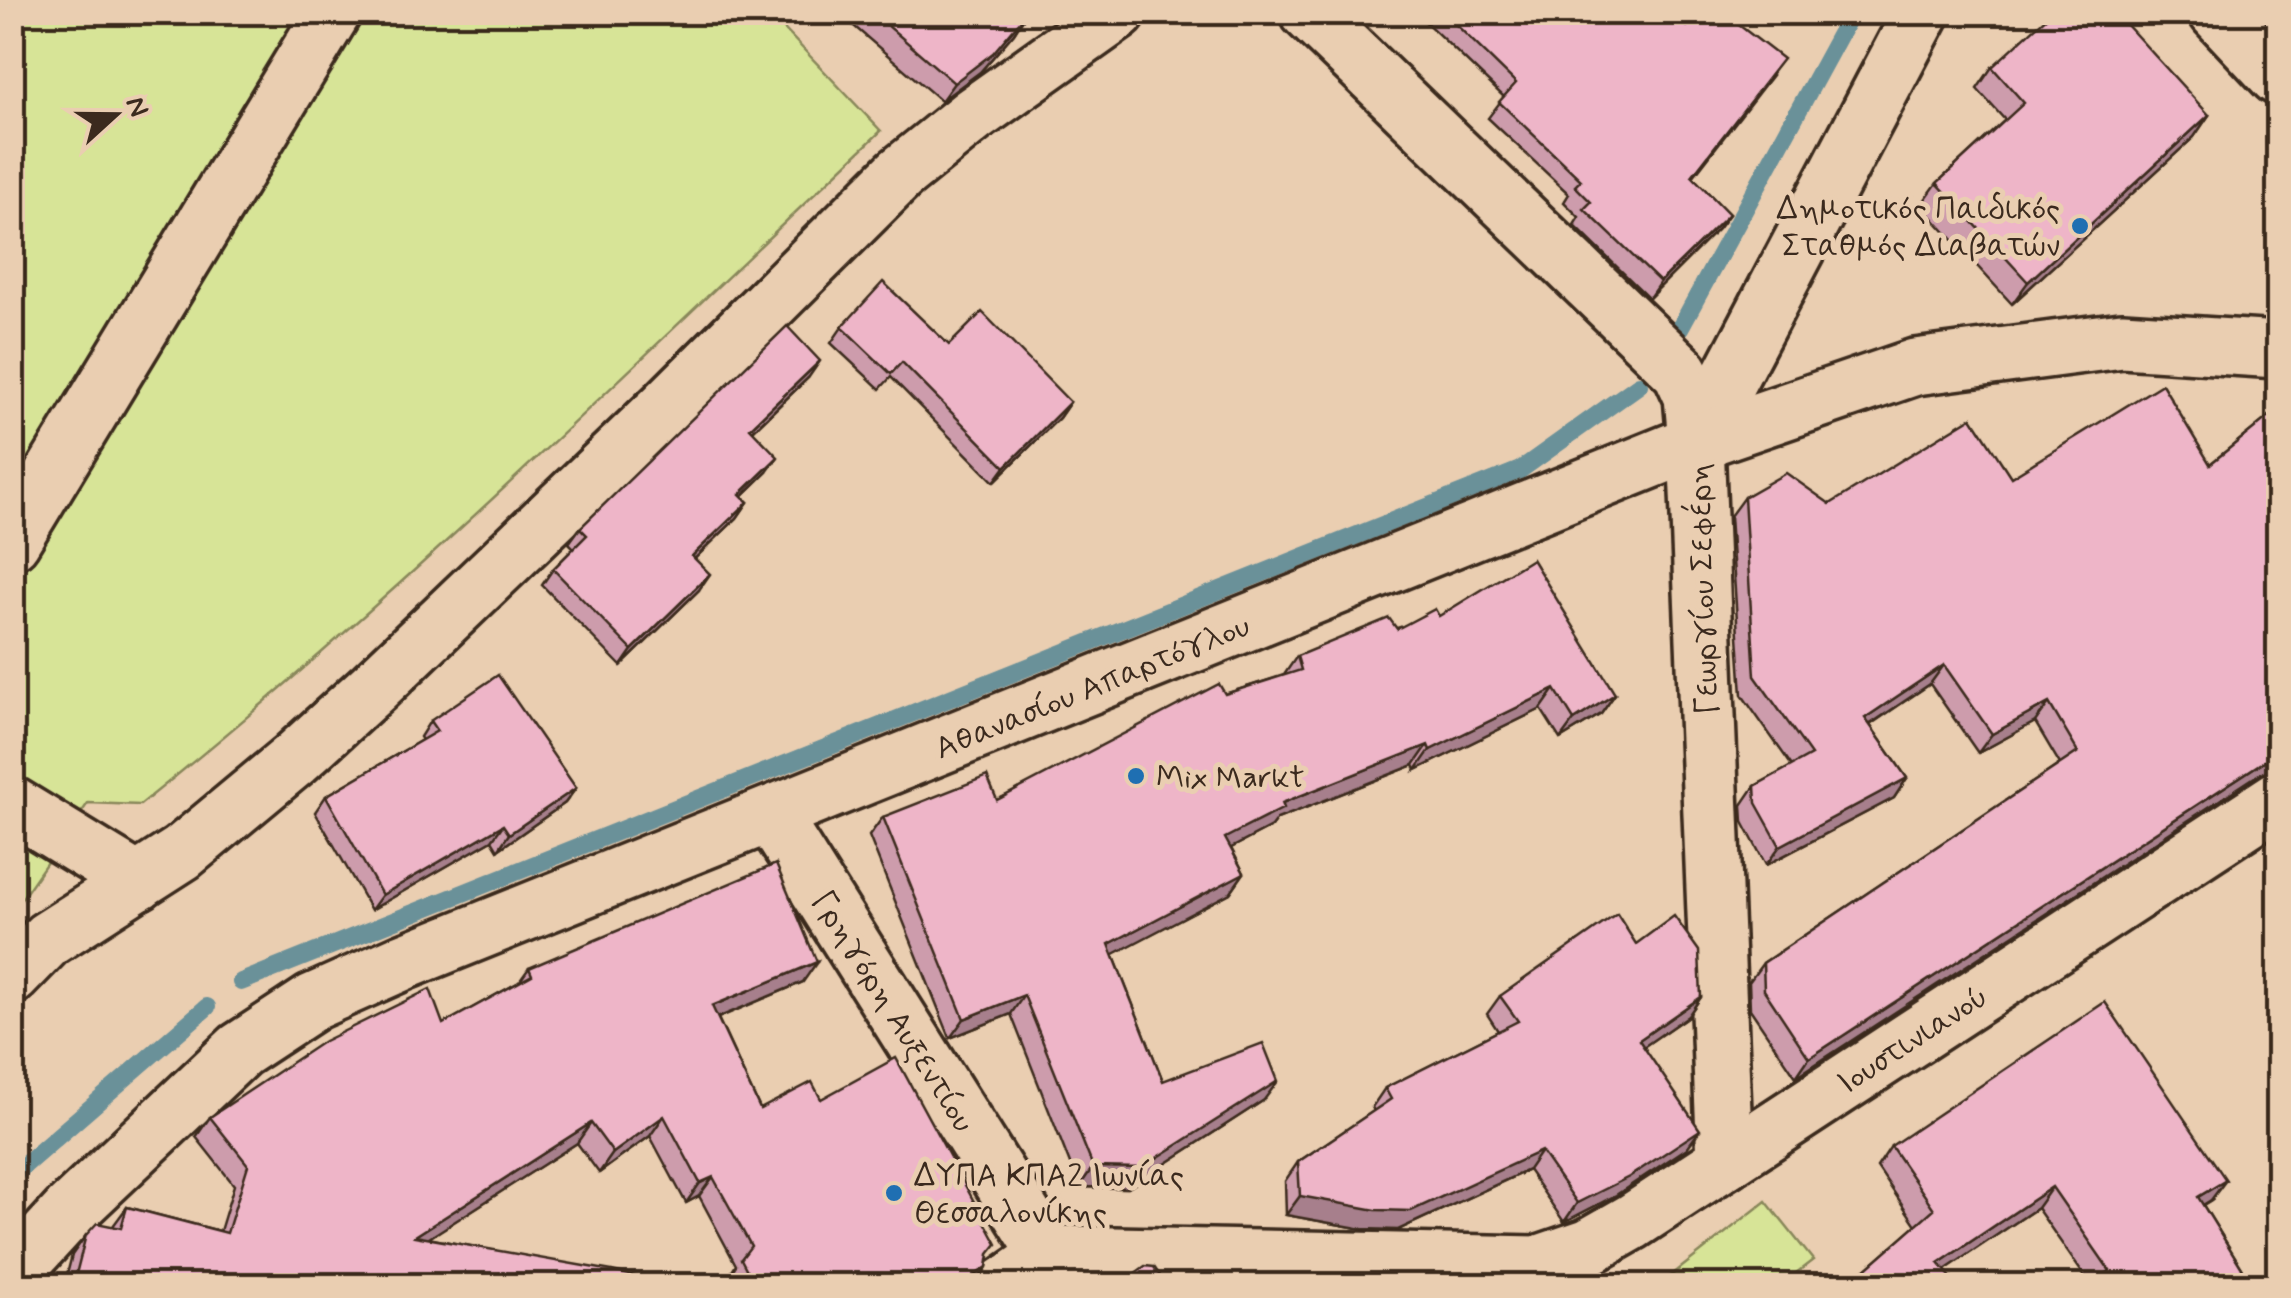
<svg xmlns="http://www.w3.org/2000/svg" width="2291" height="1298" viewBox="0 0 2291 1298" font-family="Mynerve,sans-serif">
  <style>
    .green { fill: #d7e497; stroke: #89875a; stroke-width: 2.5 }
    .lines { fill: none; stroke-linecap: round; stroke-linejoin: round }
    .stream { stroke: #6a9199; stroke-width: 18 }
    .minor-casing { stroke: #3b2a1e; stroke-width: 62 }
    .minor { stroke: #eaceb1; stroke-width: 55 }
    .wall { fill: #cd9cac; stroke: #3b2a1e; stroke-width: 2.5 }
    .shaded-wall { fill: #a77f8c; stroke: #3b2a1e; stroke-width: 2.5 }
    .building { fill: #eeb5c8; stroke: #3b2a1e; stroke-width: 2.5 }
    .poi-dot { fill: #1f6fb2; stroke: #eaceb1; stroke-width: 4 }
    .labels { text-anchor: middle; stroke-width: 10; stroke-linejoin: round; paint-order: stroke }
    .poi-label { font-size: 32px; fill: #3b2a1e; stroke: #eaceb1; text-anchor: start }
    .street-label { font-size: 32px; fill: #3b2a1e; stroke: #eaceb1 }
  </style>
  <rect width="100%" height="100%" fill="#eaceb1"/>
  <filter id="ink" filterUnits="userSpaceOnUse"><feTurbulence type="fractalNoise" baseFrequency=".01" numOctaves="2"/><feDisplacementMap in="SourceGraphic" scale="20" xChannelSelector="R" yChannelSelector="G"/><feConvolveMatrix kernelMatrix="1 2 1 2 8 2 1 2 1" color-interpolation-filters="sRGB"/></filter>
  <g filter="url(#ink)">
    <g class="green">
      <path d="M13 13H769L881 131C639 360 401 596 140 805L88 803 13 911Z"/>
      <path d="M1766 1201 1813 1260 1783 1283 1784 1285H1659Z"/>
    </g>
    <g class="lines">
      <g class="stream">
        <path d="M1680 328 1852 12"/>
        <path d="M241 982 1520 470 1639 385"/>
        <path d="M12 1176 207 1007"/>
      </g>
      <defs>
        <g id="minor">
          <path d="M1308 12 1681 372 1692 396 1696 442"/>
          <path d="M2217 12 2278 77"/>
          <path d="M12 541 333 12"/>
          <path d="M12 805 138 882"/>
          <path d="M771 815 1050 1258"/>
          <path d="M12 976 48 939 182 853 295 759 374 687 664 409 900 174 973 115 1118 12"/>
          <path d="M1725 1161 1696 442 1922 12"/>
          <path d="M12 1274 69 1212 240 1050 313 1002 403 962 1696 442 1915 367 2122 340 2278 350"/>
          <path d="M1004 1286 1030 1268 1066 1254 1537 1264 1590 1246 1632 1222 2278 799"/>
        </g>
      </defs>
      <use href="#minor" class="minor-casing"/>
      <use href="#minor" class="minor"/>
    </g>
    <g class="wall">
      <path d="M843 12H1025L1026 14 1014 33 980 72 941 101 841 15Z"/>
      <path d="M1367 12H1387L1377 22Z"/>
      <path d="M1415 12H1673L1687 26 1772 75 1693 177 1729 214 1718 229 1649 298 1574 225 1579 217 1564 202 1569 194 1488 118 1504 97Z"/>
      <path d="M1992 67 2209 115 2194 137 2012 304 1921 205 1937 183 2005 120 1977 89Z"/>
      <path d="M842 327 949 345 1070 402 1059 418 994 482 891 377 880 389 831 343Z"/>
      <path d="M809 377 753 431 767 472 742 496 748 502 737 518 695 558 699 590 621 666 542 585 553 569 574 548 569 543 580 528Z"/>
      <path d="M2278 409V768H2275L2261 773 1796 1077 1750 1009 1749 982 1763 963 2060 764 2035 722 1978 753 1930 684 1870 725 1907 778 1894 798 1766 865 1743 822 1742 805 1755 786 1792 766 1742 695 1730 516 1744 497 1830 504 2011 477 2210 464Z"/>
      <path d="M1439 616 1615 694 1601 714 1560 739 1541 709 1416 770 1414 765 1277 819 1271 827 1231 848 1244 873 1230 893 1113 954 1163 1081 1264 1100 1128 1188 1079 1187 1011 1014 950 1038 869 836 883 817 997 800 1225 694 1284 675 1297 656Z"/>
      <path d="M430 721 576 788 565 803 498 850 492 840 371 910 315 812 326 796 422 740 420 737Z"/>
      <path d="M1636 944 1701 997 1688 1016 1644 1046 1687 1148 1616 1195 1564 1222 1528 1170 1398 1230 1363 1229 1286 1215 1285 1181 1298 1162 1374 1111 1372 1107 1385 1088 1498 1031 1487 1014 1500 996Z"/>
      <path d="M529 968 803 982 718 1018 760 1109 821 1099 989 1255 987 1267 974 1286H730L727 1279 736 1265 699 1196 686 1203 650 1136 599 1173 577 1143 428 1238 679 1286H64L72 1255 86 1235 113 1226 127 1207 220 1231 234 1185 196 1137 210 1117 443 1024 519 982Z"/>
      <path d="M1891 1146 2211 1200 2203 1205 2253 1286 2090 1284 2037 1208 1944 1270 1846 1286 1916 1225 1877 1167Z"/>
    </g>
    <g class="shaded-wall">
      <path d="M1026 14 1014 33 980 72 941 101 954 83Z"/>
      <path d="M2209 115 2194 137 2012 304 2028 282Z"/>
      <path d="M1729 214 1718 229 1649 298 1660 282Z"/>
      <path d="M820 361 809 377 739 444 750 428Z"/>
      <path d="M1070 402 1059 418 994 482 1005 467Z"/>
      <path d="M778 457 767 472 729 509 740 494Z"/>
      <path d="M748 502 737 518 682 571 692 556Z"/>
      <path d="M710 574 699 590 621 666 632 650Z"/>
      <path d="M1944 665 1930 684 1851 737 1865 718Z"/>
      <path d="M1555 689 1541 709 1416 770 1430 750Z"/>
      <path d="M1615 694 1601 714 1560 739 1574 720Z"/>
      <path d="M2049 703 2035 722 1978 753 1992 734Z"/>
      <path d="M1428 745 1414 765 1277 819 1271 827 1212 858 1225 838 1282 803Z"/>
      <path d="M2278 752V768H2275L2261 773 1796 1077 1809 1058Z"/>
      <path d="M1907 778 1894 798 1766 865 1780 846Z"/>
      <path d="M576 788 565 803 498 850 509 834Z"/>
      <path d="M503 825 492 840 371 910 382 895Z"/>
      <path d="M1244 873 1230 893 1095 964 1109 944Z"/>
      <path d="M817 962 803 982 698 1026 712 1006Z"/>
      <path d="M1024 995 1011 1014 950 1038 964 1019Z"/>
      <path d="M1701 997 1688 1016 1626 1059 1639 1040Z"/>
      <path d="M1278 1081 1264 1100 1128 1188 1079 1187 1093 1167Z"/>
      <path d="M664 1116 650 1136 599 1173 613 1153Z"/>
      <path d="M591 1123 577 1143 401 1256 415 1236Z"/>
      <path d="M1700 1130 1687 1148 1616 1195 1564 1222 1577 1203Z"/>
      <path d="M1541 1151 1528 1170 1398 1230 1363 1229 1286 1215 1300 1196Z"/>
      <path d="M713 1177 699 1196 686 1203 700 1183Z"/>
      <path d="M2226 1180 2211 1200 2183 1217 2198 1197Z"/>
      <path d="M2052 1187 2037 1208 1924 1284 1939 1263Z"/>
      <path d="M987 1267 974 1286H959Z"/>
    </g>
    <g class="building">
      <path d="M872 12H1025L1026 14 993 53 954 83Z"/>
      <path d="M1443 12H1673L1687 26 1697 12H1722L1783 59 1692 176 1729 214 1660 282 1584 209 1591 202 1575 186 1581 180 1499 102 1516 83Z"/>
      <path d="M2052 12H2115L2209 115 2028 282 1937 183 2024 103 1992 67Z"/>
      <path d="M883 282 949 345 982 312 1070 402 1005 467 902 362 891 374 842 327Z"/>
      <path d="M787 326 820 361 750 428 778 457 740 494 748 502 692 556 710 574 632 650 553 569 587 535 580 528Z"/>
      <path d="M2162 384 2210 464 2278 409V752L1809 1058 1764 990 1763 963 2078 752 2049 703 1992 734 1944 665 1865 718 1907 778 1780 846 1756 803 1755 786 1811 755 1755 676 1744 497 1786 473 1830 504 1972 417 2011 477Z"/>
      <path d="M1532 559 1615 694 1574 720 1555 689 1430 750 1428 745 1282 803 1284 808 1225 838 1244 873 1109 944 1163 1081 1263 1043 1278 1081 1141 1168 1093 1167 1024 995 964 1019 883 817 987 776 997 800 1219 684 1225 694 1301 670 1297 656 1389 618 1397 629 1435 609 1439 616Z"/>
      <path d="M498 675 576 788 509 834 503 825 382 895 326 796 437 731 430 721Z"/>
      <path d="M776 864 817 962 712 1006 760 1109 812 1082 821 1099 896 1058 997 1244 989 1254 987 1267 959 1286H755L741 1259 751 1246 713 1177 700 1183 664 1116 613 1153 591 1123 415 1236 612 1271 679 1286H73L86 1235 97 1223 121 1228 127 1207 227 1233 248 1165 210 1117 324 1041 430 989 443 1024 532 975 529 968Z"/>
      <path d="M1617 914 1636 944 1674 916 1699 951 1701 997 1639 1040 1700 1130 1629 1177 1577 1203 1541 1151 1411 1211 1376 1210 1300 1196 1298 1162 1391 1099 1385 1088 1518 1021 1500 996Z"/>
      <path d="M2105 1002 2226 1180 2198 1197 2253 1286H2087L2110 1271 2052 1187 1939 1263 1958 1286H1846L1934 1209 1891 1146Z"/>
      <path d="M1145 1266 1154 1267 1167 1286H1117Z"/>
    </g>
  </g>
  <g class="poi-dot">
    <circle cx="2080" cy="226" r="10"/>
    <circle cx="1136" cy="776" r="10"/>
    <circle cx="894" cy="1193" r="10"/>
  </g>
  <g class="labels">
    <g class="poi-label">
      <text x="2060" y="219" text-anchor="end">Δημοτικός Παιδικός<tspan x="2060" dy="37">Σταθμός Διαβατών</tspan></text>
      <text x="1156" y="787">Mix Markt</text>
      <text x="914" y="1186">ΔΥΠΑ ΚΠΑ2 Ιωνίας<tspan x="914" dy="37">Θεσσαλονίκης</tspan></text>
    </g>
    <g class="street-label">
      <text transform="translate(1702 589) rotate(-92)" y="11">Γεωργίου Σεφέρη</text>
      <text transform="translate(1092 686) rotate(-22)" y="11">Αθανασίου Απαρτόγλου</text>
      <text transform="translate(894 1011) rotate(58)" y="11">Γρηγόρη Αυξεντίου</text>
      <text transform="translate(1912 1039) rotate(-33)" y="11">Ιουστινιανού</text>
    </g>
  </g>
  <rect width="2291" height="1298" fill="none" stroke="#eaceb1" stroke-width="50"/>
  <rect x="25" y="25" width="2241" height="1248" fill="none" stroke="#3b2a1e" stroke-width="4" filter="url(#ink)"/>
  <g transform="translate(115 115) rotate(69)" stroke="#eaceb1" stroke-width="8" paint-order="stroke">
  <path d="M0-8L18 38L0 25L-18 38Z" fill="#3b2a1e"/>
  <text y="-15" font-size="28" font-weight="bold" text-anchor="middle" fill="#3b2a1e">N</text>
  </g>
</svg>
